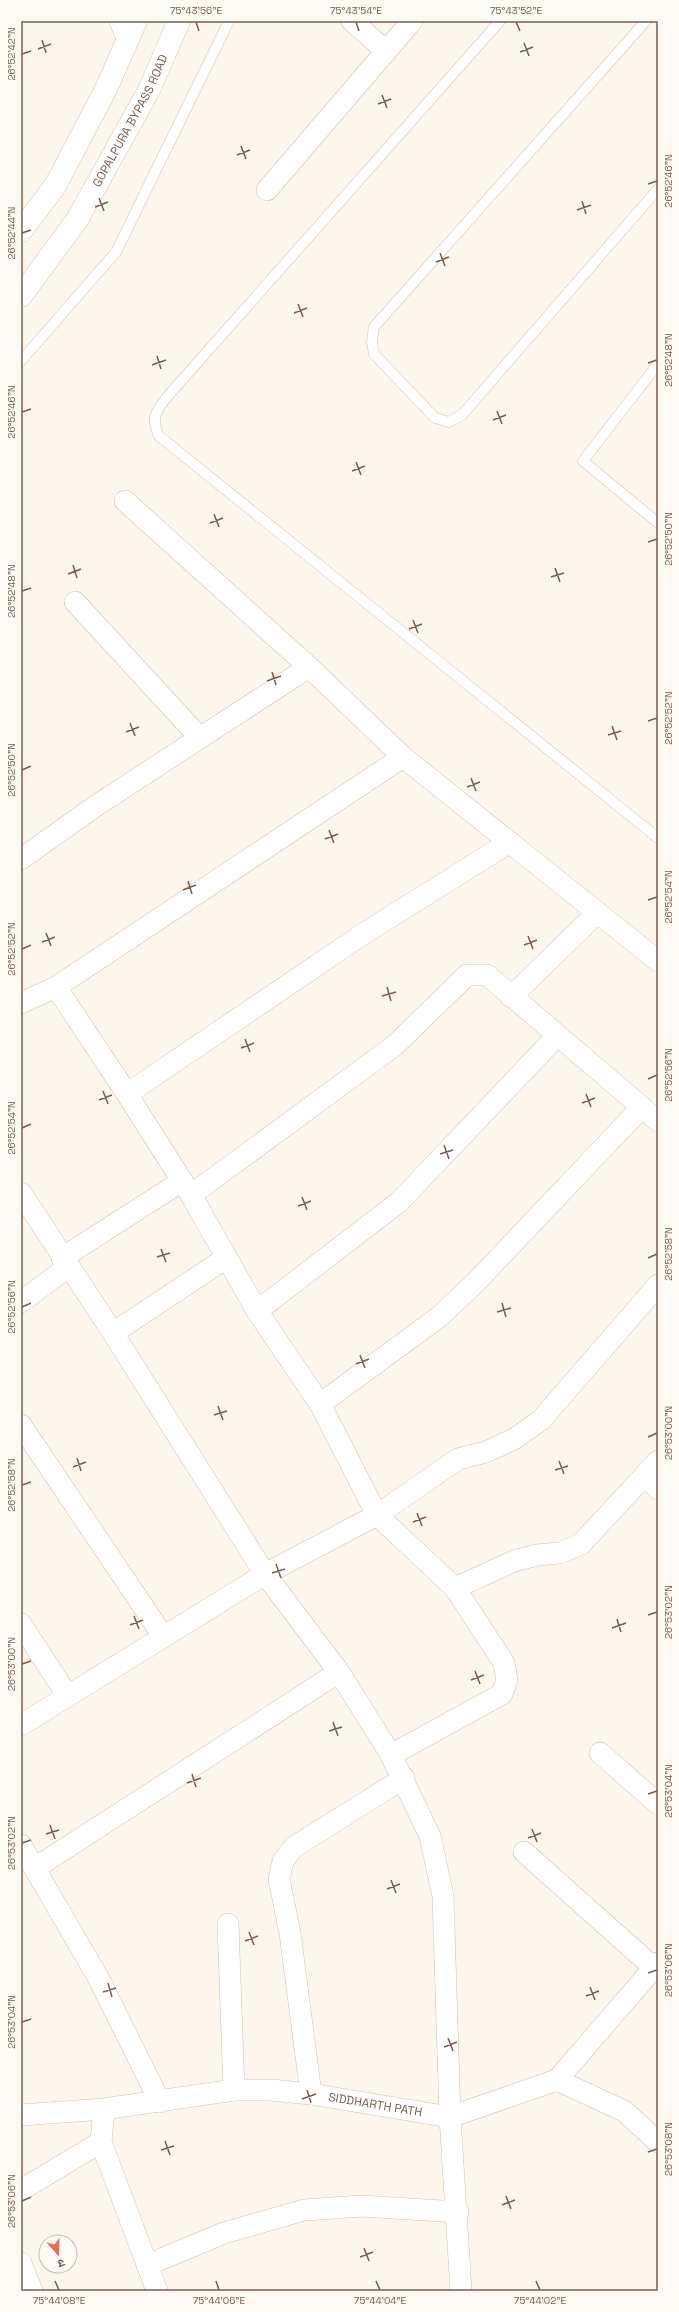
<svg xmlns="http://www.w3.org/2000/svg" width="679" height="2312" viewBox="0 0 679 2312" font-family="'Space Grotesk','Noto Sans Devanagari',sans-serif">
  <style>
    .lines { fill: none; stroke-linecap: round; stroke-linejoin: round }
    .lane-casing { stroke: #d1beb0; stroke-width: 11 }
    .street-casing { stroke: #d1beb0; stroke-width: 22 }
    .secondary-casing { stroke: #d6c0b0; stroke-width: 23 }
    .lane { stroke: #fff; stroke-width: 10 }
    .street { stroke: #fff; stroke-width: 21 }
    .secondary { stroke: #fff; stroke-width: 22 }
    .ticks { fill: none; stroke: #7a5c4d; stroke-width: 1.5 }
    .labels { text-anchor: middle; stroke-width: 3; stroke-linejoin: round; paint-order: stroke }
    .street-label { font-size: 12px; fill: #7a5c4d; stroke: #fffaf3 }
    .neatline { fill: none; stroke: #7a5c4d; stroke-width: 1.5 }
    .ticks-label { font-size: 10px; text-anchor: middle; fill: #7a5c4d }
  </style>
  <rect width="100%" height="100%" fill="#fdf6ec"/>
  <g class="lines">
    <defs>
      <g id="lane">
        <path d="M500 21 167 397C155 412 151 418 159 436L658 838"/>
        <path d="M646 21 374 327 372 342 374 354 435 418 449 422 462 415 658 189"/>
        <path d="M21 361 116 252 229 21"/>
        <path d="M658 364 583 461 658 523"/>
      </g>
      <g id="street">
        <path d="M120 21 128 41"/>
        <path d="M352 21 386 51"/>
        <path d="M267 190 412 21"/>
        <path d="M125 501 309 667 403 757 658 961"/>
        <path d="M75 602 200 738"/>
        <path d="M21 859 97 805 309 667"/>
        <path d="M511 997 597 913"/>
        <path d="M21 1003 56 987"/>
        <path d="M127 1094 363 934 510 842"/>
        <path d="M21 1193 113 1333 265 1574 339 1672 391 1755 430 1836 443 1896 450 2117 461 2291"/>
        <path d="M191 1195 127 1094 56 987 403 757"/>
        <path d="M62 1258 182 1181"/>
        <path d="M21 1302 68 1267"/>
        <path d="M257 1311 399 1202 557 1036"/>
        <path d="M113 1333 226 1258"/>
        <path d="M320 1404 439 1317 476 1282 642 1107"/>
        <path d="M21 1425 163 1636"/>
        <path d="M644 1476 658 1489"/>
        <path d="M455 1588 514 1561 537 1555 560 1553 581 1544 658 1461"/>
        <path d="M21 1624 67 1695"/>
        <path d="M21 1725 265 1574 377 1515 458 1459 486 1452 514 1439 541 1420 658 1285"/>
        <path d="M600 1753 658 1804"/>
        <path d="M391 1755 502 1694 507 1680 504 1663 455 1588 377 1515 320 1404 257 1311 191 1195 394 1046 467 975H487L658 1121"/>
        <path d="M21 1845 99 1979 160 2102"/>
        <path d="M524 1852 654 1968"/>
        <path d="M35 1868 339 1672"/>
        <path d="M228 1924 234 2090"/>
        <path d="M557 2080 658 1963"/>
        <path d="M311 2094 290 1933 279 1879 283 1861 294 1847 404 1778"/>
        <path d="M104 2109 101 2142 157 2291"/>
        <path id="s1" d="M21 2115 104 2109 234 2090H271L311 2094 450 2117 557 2080 624 2111 658 2142"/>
        <path d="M21 2190 101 2142"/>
        <path d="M21 2263 32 2291"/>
        <path d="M147 2265 224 2233 304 2210 362 2206 458 2212"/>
      </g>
      <g id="secondary">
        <path d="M21 231 55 186 106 89 136 21"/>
        <path id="s2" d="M21 296 77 220 149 90 179 21"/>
      </g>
    </defs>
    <use href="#lane" class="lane-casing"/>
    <use href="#street" class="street-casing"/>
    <use href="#secondary" class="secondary-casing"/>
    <use href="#lane" class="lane"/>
    <use href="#street" class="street"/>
    <use href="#secondary" class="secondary"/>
  </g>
  <path class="ticks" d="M196 22 199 31M356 22 359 31M516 22 520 31M42 40 46 53M524 43 529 56M38 49 51 44M520 52 533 47M22 54 31 51M382 95 387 108M378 104 391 99M241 146 246 159M237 155 250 150M648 184 657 181M99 198 104 211M582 201 586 214M95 207 108 202M577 210 591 205M22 233 31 230M440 253 445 266M436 262 449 257M298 304 303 317M294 313 307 308M157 356 161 369M648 363 657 360M152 365 166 360M497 411 502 424M22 412 31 409M493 420 506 415M356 462 361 475M352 471 365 466M214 514 219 527M210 523 223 518M648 542 657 539M73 565 77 578M555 568 560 582M68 574 81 569M551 577 564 573M22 591 31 588M413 620 418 633M409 629 422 624M272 672 276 685M267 681 281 676M648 721 657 718M130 723 135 736M612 726 617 740M126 732 139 727M608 735 621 731M22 770 31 766M471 778 476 791M467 787 480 782M329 830 334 843M325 839 338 834M188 881 192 894M183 890 196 885M648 900 657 897M46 933 51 946M528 936 533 949M42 942 55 937M524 945 537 940M22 949 31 945M387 987 391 1001M382 996 396 992M245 1039 250 1052M241 1048 254 1043M648 1079 657 1075M103 1091 108 1104M586 1094 591 1107M99 1100 112 1095M582 1103 595 1098M22 1128 31 1124M444 1145 449 1159M440 1154 453 1150M302 1197 307 1210M298 1206 311 1201M161 1249 166 1262M157 1257 170 1253M648 1258 657 1254M502 1303 506 1317M22 1307 31 1303M497 1312 511 1308M360 1355 365 1368M356 1364 369 1359M218 1406 223 1420M214 1415 227 1411M648 1437 657 1433M77 1458 81 1471M559 1461 564 1474M73 1467 86 1462M555 1470 568 1466M22 1485 31 1482M417 1513 422 1526M413 1522 426 1517M276 1564 281 1578M272 1573 285 1569M648 1615 657 1612M134 1616 139 1629M617 1619 621 1632M130 1625 143 1620M612 1628 626 1623M22 1664 31 1661M475 1671 480 1684M471 1680 484 1675M333 1722 338 1736M329 1731 342 1727M192 1774 196 1787M187 1783 201 1778M648 1794 657 1791M50 1825 55 1839M532 1829 537 1842M46 1834 59 1830M528 1838 541 1833M22 1843 31 1840M391 1880 396 1893M387 1889 400 1884M249 1932 254 1945M245 1941 258 1936M648 1973 657 1970M108 1983 112 1997M590 1987 595 2000M103 1992 116 1988M586 1996 599 1991M22 2022 31 2019M448 2038 453 2051M444 2047 457 2042M307 2090 311 2103M302 2099 316 2094M165 2141 170 2155M161 2150 174 2146M648 2152 657 2149M506 2196 511 2209M22 2201 31 2197M502 2205 515 2200M364 2248 369 2261M360 2257 373 2252M55 2281 59 2290M216 2281 219 2290M376 2281 380 2290M536 2281 540 2290"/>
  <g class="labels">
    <g class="street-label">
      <text dy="4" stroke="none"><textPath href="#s2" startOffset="207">GOPALPURA BYPASS ROAD</textPath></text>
      <text dy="4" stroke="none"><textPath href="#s1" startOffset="357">SIDDHARTH PATH</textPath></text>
    </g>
  </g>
  <rect width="679" height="2312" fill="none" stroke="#fffaf3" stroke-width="44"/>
  <g transform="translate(58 2254) rotate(160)"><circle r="19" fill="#fffaf3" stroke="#cabbb1"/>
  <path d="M0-3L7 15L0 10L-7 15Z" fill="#e76f51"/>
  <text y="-6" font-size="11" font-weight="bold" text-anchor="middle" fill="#7a5c4d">उ</text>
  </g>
  <rect x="22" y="22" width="635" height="2268" class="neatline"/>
  <g class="ticks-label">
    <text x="196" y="14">75°43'56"E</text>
    <text x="356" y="14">75°43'54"E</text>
    <text x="516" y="14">75°43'52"E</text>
    <text transform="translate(11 54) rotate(-90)" y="4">26°52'42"N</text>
    <text transform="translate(668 181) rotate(-90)" y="4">26°52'46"N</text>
    <text transform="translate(11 233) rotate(-90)" y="4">26°52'44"N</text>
    <text transform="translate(668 360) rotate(-90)" y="4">26°52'48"N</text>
    <text transform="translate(11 412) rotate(-90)" y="4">26°52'46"N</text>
    <text transform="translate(668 539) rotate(-90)" y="4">26°52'50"N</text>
    <text transform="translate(11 591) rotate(-90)" y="4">26°52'48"N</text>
    <text transform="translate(668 718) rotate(-90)" y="4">26°52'52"N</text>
    <text transform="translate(11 770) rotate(-90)" y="4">26°52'50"N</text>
    <text transform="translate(668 897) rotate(-90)" y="4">26°52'54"N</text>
    <text transform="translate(11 949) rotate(-90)" y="4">26°52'52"N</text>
    <text transform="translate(668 1075) rotate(-90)" y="4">26°52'56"N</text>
    <text transform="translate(11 1128) rotate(-90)" y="4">26°52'54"N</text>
    <text transform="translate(668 1254) rotate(-90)" y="4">26°52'58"N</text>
    <text transform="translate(11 1307) rotate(-90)" y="4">26°52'56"N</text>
    <text transform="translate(668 1433) rotate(-90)" y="4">26°53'00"N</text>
    <text transform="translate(11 1485) rotate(-90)" y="4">26°52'58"N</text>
    <text transform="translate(668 1612) rotate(-90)" y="4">26°53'02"N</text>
    <text transform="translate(11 1664) rotate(-90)" y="4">26°53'00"N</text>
    <text transform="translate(668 1791) rotate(-90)" y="4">26°53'04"N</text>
    <text transform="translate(11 1843) rotate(-90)" y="4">26°53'02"N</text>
    <text transform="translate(668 1970) rotate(-90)" y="4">26°53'06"N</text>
    <text transform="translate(11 2022) rotate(-90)" y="4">26°53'04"N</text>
    <text transform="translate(668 2149) rotate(-90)" y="4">26°53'08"N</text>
    <text transform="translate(11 2201) rotate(-90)" y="4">26°53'06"N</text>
    <text x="59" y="2304">75°44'08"E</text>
    <text x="219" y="2304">75°44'06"E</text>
    <text x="380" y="2304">75°44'04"E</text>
    <text x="540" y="2304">75°44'02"E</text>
  </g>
</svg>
